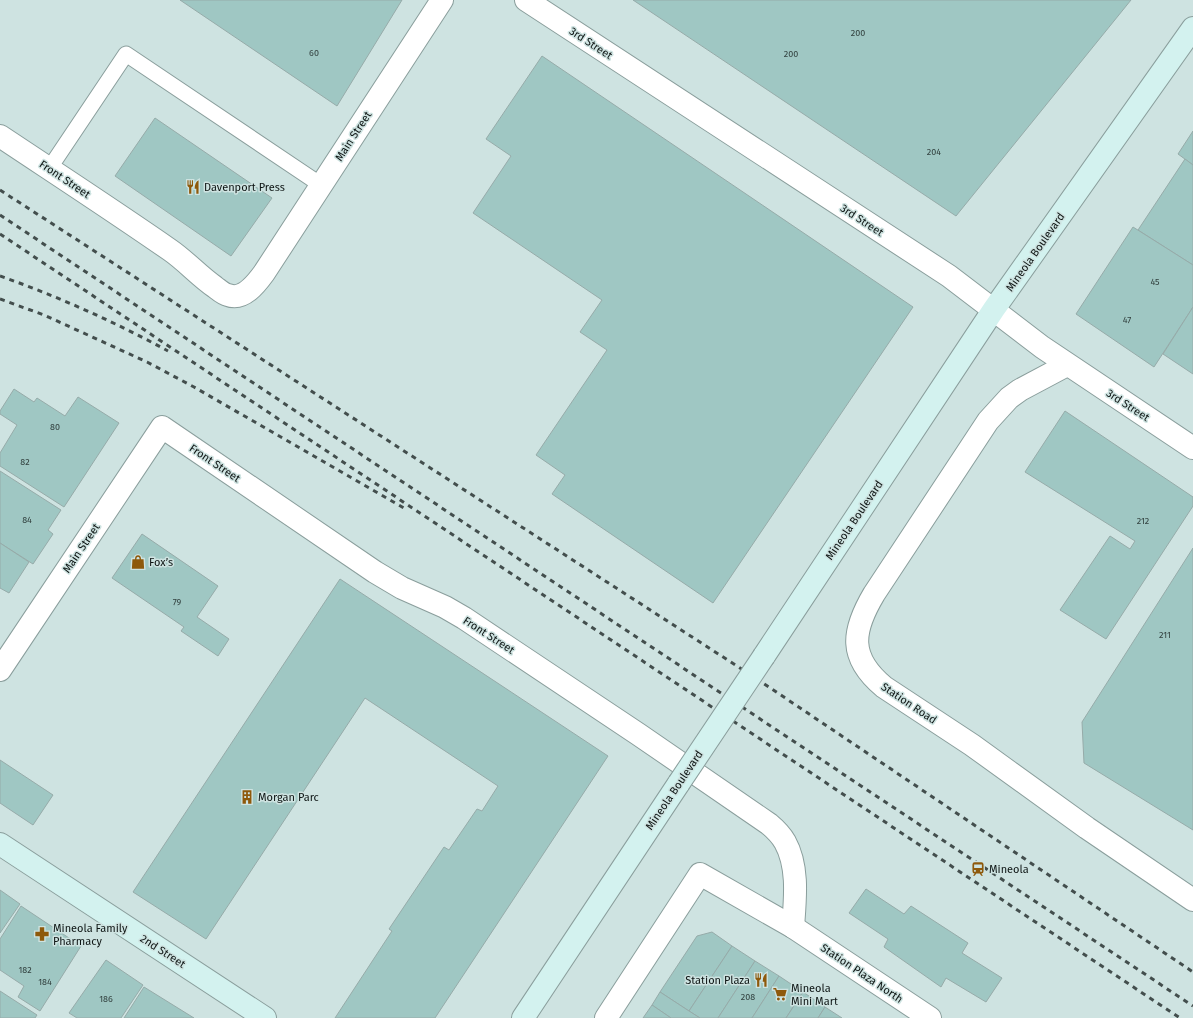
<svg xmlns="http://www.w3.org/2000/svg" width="1193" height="1018" viewBox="0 0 1193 1018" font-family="'Fira Sans',sans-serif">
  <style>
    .building { fill: #9fc7c3; stroke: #96aba9 }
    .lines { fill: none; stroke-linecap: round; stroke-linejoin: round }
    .lane-casing { stroke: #8a9e9c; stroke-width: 17 }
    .street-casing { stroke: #8a9e9c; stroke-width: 24 }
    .secondary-casing { stroke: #8a9e9c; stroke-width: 24 }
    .lane { stroke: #fff; stroke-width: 15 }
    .street { stroke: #fff; stroke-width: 22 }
    .secondary { stroke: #d3f2ef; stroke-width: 22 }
    .rail { stroke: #434e4d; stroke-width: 3; stroke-dasharray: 5 5; stroke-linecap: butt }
    .secondary-bridge-casing { stroke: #8a9e9c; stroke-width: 24; stroke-linecap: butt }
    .secondary-bridge { stroke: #d3f2ef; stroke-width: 22 }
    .labels { text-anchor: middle; stroke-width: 3; stroke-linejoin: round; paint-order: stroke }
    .number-label { font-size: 9px; fill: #32413f }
    .street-label { font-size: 11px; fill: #0d1413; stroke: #cee3e1 }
    .poi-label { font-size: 11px; fill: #0d1413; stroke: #cee3e1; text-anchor: start }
  </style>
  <rect width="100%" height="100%" fill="#cee3e1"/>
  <g class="building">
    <path d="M180 0H402L337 106Z"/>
    <path d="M633 0H1131L956 216Z"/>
    <path d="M542 56 913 307 713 603 552 494 565 475 536 455 607 350 580 332 602 300 473 213 511 156 486 139Z"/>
    <path d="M155 118 272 198 231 256 115 176Z"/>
    <path d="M1193 131V165L1178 154Z"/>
    <path d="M1185 159 1193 165V265L1138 230Z"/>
    <path d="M1133 227 1193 265V307L1154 367 1076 314Z"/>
    <path d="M1193 307V374L1163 354Z"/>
    <path d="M14 389 34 402 37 398 65 416 78 397 119 423 64 507 0 466V453L17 425 0 414V411Z"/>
    <path d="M1065 411 1193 497V506L1106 639 1060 610 1110 536 1130 549 1135 541 1025 472Z"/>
    <path d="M0 471 61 510 48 530 53 534 33 564 0 543Z"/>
    <path d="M142 534 218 586 197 617 229 639 218 656 181 631 184 627 112 578Z"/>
    <path d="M0 543 29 562 9 593 0 588Z"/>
    <path d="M1193 548V830L1084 763 1082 722Z"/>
    <path d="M340 579 608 756 435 1018H335L392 931 389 929 444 847 449 850 477 809 482 811 498 786 365 698 206 939 133 892Z"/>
    <path d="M0 760 53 795 33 825 0 803Z"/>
    <path d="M866 889 904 914 911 906 968 943 962 953 1002 978 986 1002 946 978 941 987 884 947 888 939 849 913Z"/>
    <path d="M0 890 20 904 0 933Z"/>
    <path d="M21 906 81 946 40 1011 18 997 24 986 0 970V939Z"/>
    <path d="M712 932 732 946 689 1011 660 992 697 936Z"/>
    <path d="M732 946 755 961 718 1018H700L689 1011Z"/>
    <path d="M106 960 143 985 121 1018H77L69 1013Z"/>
    <path d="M755 961 779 976 752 1018H718Z"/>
    <path d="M779 976 803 992 786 1018H752Z"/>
    <path d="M144 987 194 1018H124Z"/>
    <path d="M0 991 37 1015 35 1018H0Z"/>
    <path d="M660 992 689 1011 700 1018H671L652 1005Z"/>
    <path d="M803 992 825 1007 818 1018H786Z"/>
    <path d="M652 1005 671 1018H643Z"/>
    <path d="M825 1007 842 1018H818Z"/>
  </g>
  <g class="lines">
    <defs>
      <path id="lane" d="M49 169 126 54 321 185"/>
      <g id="street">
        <path d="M526 0 949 276 1042 347 1193 448"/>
        <path d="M0 136C57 174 114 211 170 250 186 261 199 276 215 287 219 290 223 294 228 295 243 301 256 284 264 273L442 0"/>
        <path d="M1067 365 1020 390 1009 398 988 421 874 594C852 631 848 657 884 687L972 745 1087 828 1193 900"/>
        <path d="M0 670 162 427 375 572 402 588 445 607 464 618 638 734 769 824C775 829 781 835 785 842 799 867 795 900 793 927"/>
        <path d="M606 1018 700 874 793 927 930 1018"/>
      </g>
      <g id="secondary">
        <path d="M764 656 994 309 1193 28"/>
        <path d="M0 844 265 1018"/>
        <path d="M523 1018 679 783"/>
      </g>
    </defs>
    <use href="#lane" class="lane-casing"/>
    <use href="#street" class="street-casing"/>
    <use href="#secondary" class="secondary-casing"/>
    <use href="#lane" class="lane"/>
    <use href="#street" class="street"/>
    <use href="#secondary" class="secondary"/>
    <g class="rail">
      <path d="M0 190 754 677 1193 972"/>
      <path d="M0 215 1193 1006"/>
      <path d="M0 234 1180 1018"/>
      <path d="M0 276C57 296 115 322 168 351"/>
      <path d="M0 299 44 315 147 362 194 387 404 508"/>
    </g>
    <defs>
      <path id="secondary-bridge" d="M679 783 764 656"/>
    </defs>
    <use href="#secondary-bridge" class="secondary-bridge-casing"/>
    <use href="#secondary-bridge" class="secondary-bridge"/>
  </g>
  <defs>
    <symbol id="restaurant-bare" viewBox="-9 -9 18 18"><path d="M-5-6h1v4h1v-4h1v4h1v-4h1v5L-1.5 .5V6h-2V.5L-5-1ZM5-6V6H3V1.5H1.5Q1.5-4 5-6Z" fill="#8e590b" stroke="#cee3e1" stroke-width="2.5" paint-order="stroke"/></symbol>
    <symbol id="shop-bare" viewBox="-9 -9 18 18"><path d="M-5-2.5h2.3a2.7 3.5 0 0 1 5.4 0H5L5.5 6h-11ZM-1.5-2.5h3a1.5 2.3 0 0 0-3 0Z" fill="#8e590b" stroke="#cee3e1" stroke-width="2.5" paint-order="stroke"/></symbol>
    <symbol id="building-bare" viewBox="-9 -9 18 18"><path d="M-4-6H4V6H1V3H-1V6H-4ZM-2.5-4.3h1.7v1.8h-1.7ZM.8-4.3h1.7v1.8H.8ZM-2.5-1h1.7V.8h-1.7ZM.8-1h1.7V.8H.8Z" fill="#8e590b" stroke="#cee3e1" stroke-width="2.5" paint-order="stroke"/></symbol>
    <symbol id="station-bare" viewBox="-9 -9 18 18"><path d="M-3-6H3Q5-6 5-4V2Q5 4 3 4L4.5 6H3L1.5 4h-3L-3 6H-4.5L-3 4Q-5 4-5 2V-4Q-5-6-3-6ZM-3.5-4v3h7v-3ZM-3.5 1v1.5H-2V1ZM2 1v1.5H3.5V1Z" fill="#8e590b" stroke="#cee3e1" stroke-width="2.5" paint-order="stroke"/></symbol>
    <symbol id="pharmacy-bare" viewBox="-9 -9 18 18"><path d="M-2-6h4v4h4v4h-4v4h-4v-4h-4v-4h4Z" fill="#8e590b" stroke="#cee3e1" stroke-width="2.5" paint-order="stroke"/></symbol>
    <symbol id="supermarket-bare" viewBox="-9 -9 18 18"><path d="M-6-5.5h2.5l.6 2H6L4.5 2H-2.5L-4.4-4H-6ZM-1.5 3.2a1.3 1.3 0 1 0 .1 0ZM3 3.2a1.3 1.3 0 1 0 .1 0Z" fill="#8e590b" stroke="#cee3e1" stroke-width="2.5" paint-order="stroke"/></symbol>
  </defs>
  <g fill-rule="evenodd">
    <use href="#restaurant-bare" x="183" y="177" width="20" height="20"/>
    <use href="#shop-bare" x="128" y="552" width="20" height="20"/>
    <use href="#building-bare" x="237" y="787" width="20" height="20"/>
    <use href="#station-bare" x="968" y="859" width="20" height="20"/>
    <use href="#pharmacy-bare" x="32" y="924" width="20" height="20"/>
    <use href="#restaurant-bare" x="751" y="970" width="20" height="20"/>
    <use href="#supermarket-bare" x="770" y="984" width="20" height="20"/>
  </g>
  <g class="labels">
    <g class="number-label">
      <text x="858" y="36">200</text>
      <text x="314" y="56">60</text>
      <text x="791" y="57">200</text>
      <text x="934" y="155">204</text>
      <text x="1155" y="285">45</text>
      <text x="1127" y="323">47</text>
      <text x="55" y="430">80</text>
      <text x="25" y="465">82</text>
      <text x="27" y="523">84</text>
      <text x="1143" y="524">212</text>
      <text x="177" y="605">79</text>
      <text x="1165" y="638">211</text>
      <text x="25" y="973">182</text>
      <text x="45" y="985">184</text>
      <text x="748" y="1000">208</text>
      <text x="106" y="1002">186</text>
    </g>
    <g class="street-label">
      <text transform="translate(591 43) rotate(33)" y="4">3rd Street</text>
      <text transform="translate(353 136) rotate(-57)" y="4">Main Street</text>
      <text transform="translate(65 179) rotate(34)" y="4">Front Street</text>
      <text transform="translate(862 220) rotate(33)" y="4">3rd Street</text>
      <text transform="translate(1035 252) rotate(-55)" y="4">Mineola Boulevard</text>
      <text transform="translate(1128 405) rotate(33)" y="4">3rd Street</text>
      <text transform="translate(215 463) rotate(34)" y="4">Front Street</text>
      <text transform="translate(854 520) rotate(-56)" y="4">Mineola Boulevard</text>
      <text transform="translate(81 548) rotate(-56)" y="4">Main Street</text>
      <text transform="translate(489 635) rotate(33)" y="4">Front Street</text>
      <text transform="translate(909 703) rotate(34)" y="4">Station Road</text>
      <text transform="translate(674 790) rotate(-56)" y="4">Mineola Boulevard</text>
      <text transform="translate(163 951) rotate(33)" y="4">2nd Street</text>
      <text transform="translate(862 973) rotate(34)" y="4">Station Plaza North</text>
    </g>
    <g class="poi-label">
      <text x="204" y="191">Davenport Press</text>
      <text x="149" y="566">Fox’s</text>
      <text x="258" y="801">Morgan Parc</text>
      <text x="989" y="873">Mineola</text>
      <text x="53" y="932">Mineola Family<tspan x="53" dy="13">Pharmacy</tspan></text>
      <text x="750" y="984" text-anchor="end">Station Plaza</text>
      <text x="791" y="992">Mineola<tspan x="791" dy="13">Mini Mart</tspan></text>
    </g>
  </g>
</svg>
